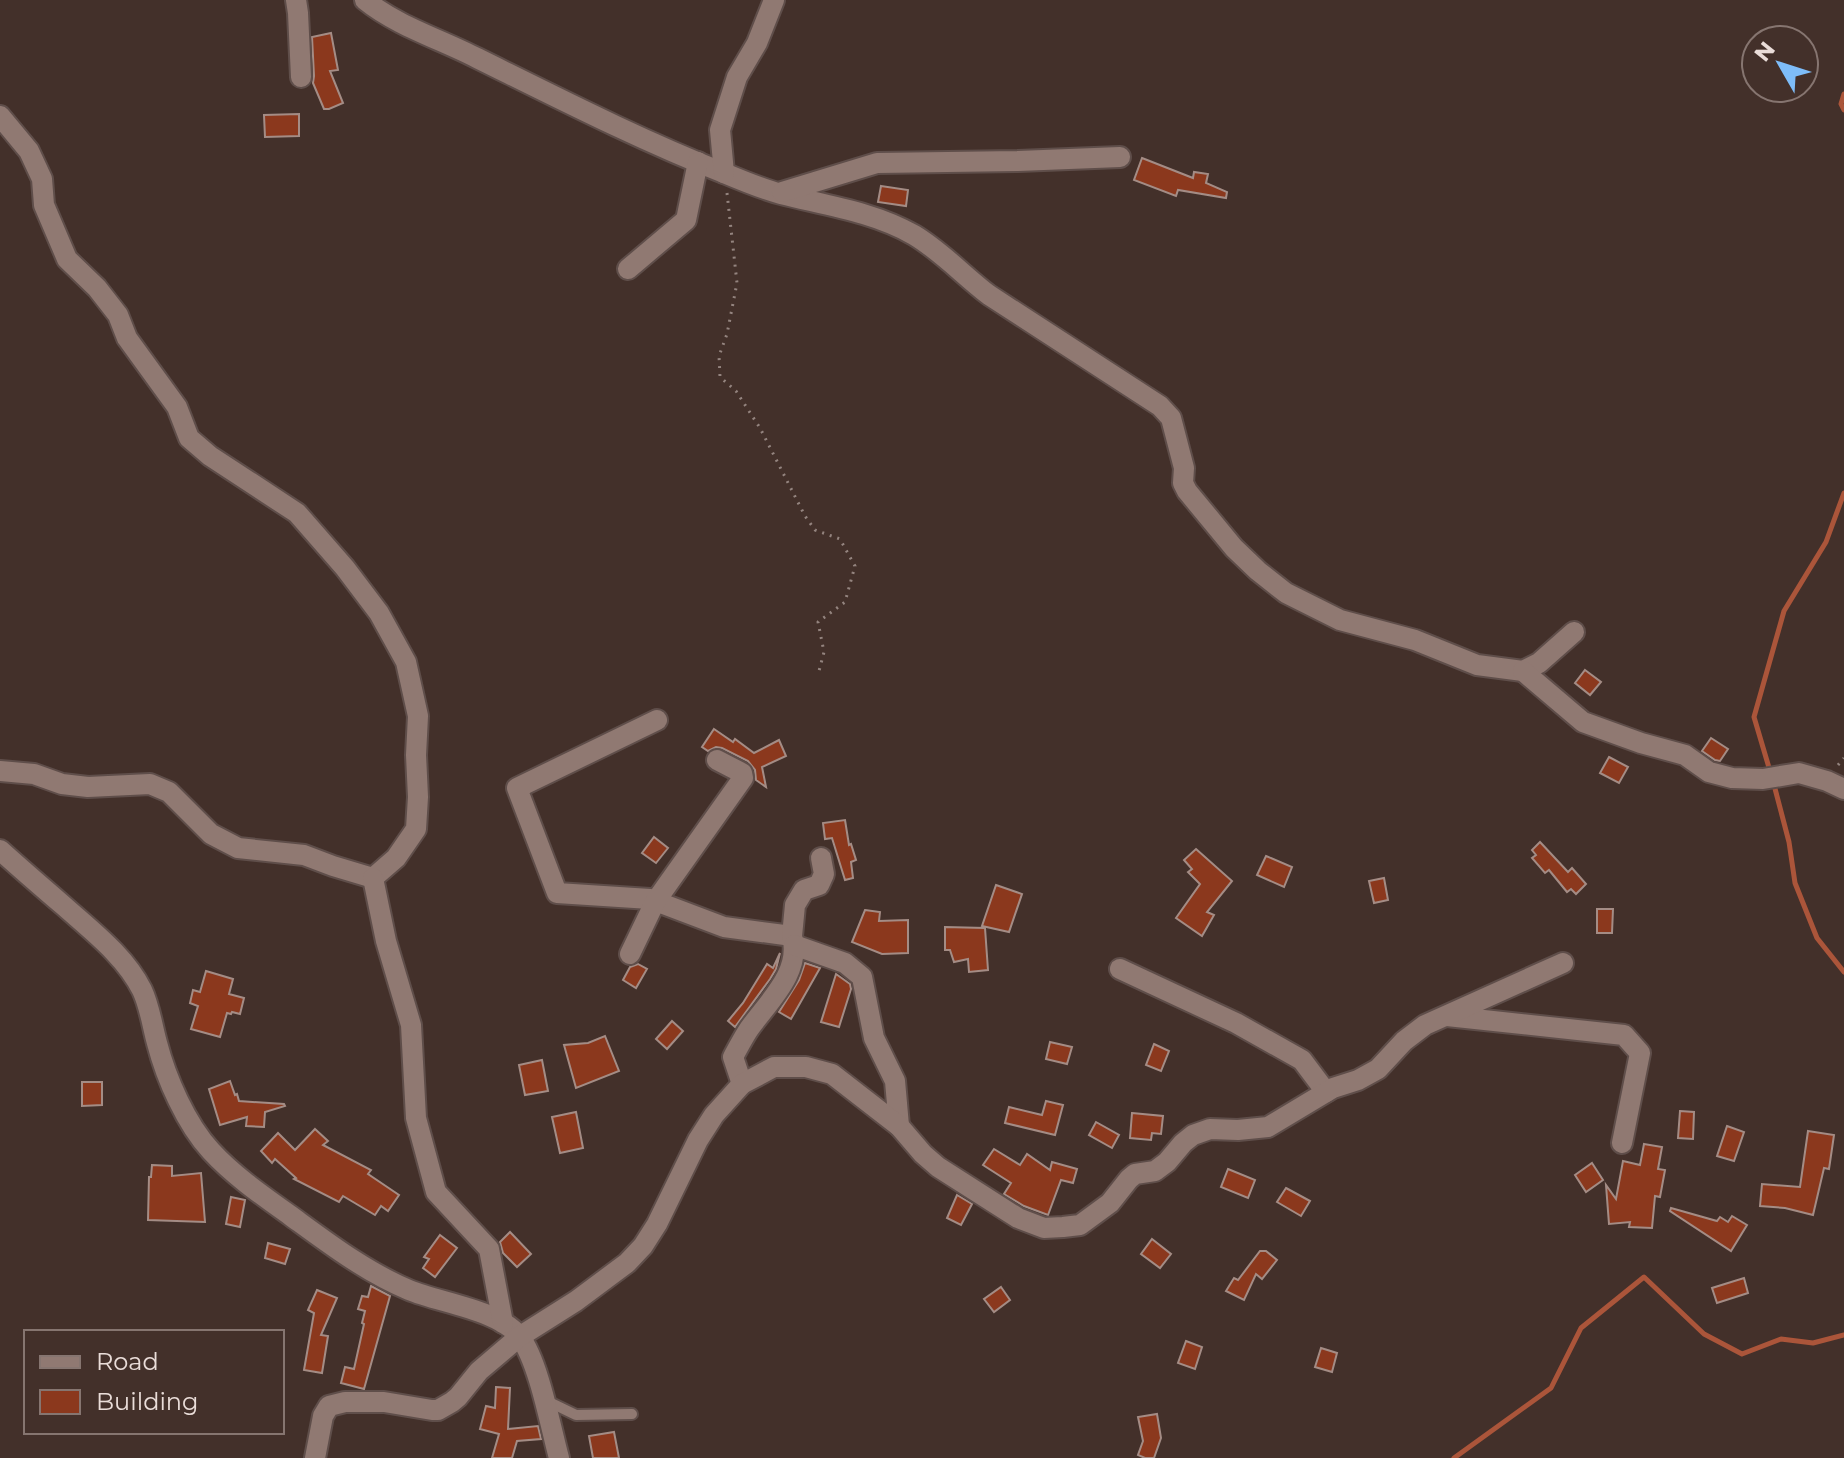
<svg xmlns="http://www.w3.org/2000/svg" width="1844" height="1458" viewBox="0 0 1844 1458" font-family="Montserrat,sans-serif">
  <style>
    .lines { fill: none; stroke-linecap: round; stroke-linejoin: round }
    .stream { stroke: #ab553a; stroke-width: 5 }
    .building { fill: #8b381d; stroke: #a48c85; stroke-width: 2 }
    .lane-casing { stroke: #5f4e4a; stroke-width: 14 }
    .street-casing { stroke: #5f4e4a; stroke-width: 24 }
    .path { stroke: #94847f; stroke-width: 3; stroke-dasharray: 2 6; stroke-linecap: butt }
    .lane { stroke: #907972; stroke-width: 10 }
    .street { stroke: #907972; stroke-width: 20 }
  </style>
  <rect width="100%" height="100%" fill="#43302a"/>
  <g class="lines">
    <g class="stream">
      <path d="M1844 94 1841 104 1844 110"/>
      <path d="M1770 771 1754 717 1784 611 1826 542 1844 493"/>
      <path d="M1773 781 1789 842 1795 883 1817 938 1844 972"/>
      <path d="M1454 1458 1551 1388 1581 1328 1644 1277 1704 1334 1742 1354 1781 1339 1813 1343 1844 1335"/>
    </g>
  </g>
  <g class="building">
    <path d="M331 33 338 70 330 71 343 103 329 109H324L313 83 314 76 312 37Z"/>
    <path d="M299 114V136L265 137 264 115Z"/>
    <path d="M1142 158 1193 178 1194 172 1208 174 1206 183 1227 192 1226 198 1178 190 1176 196 1134 180Z"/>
    <path d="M881 186 908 190 906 206 878 202Z"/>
    <path d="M1585 670 1601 682 1590 695 1575 683Z"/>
    <path d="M714 729 733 742 735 739 754 753 779 740 786 756 762 767 766 787 756 780 755 770 748 761 722 748 716 747 708 751 702 747Z"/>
    <path d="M1711 738 1728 749 1720 761 1715 760 1702 751Z"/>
    <path d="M1609 757 1628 767 1619 783 1600 773Z"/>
    <path d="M845 820 849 845 851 844 856 860 851 862 853 878 845 880 832 838 825 839 823 823Z"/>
    <path d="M654 837 668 848 656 863 642 853Z"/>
    <path d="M1540 842 1568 872 1572 868 1586 884 1576 894 1571 889 1567 892 1549 870 1545 873 1532 858 1536 855 1532 850Z"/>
    <path d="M1196 849 1232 881 1207 912 1214 915 1202 936 1176 918 1200 884 1188 872 1192 869 1184 860Z"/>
    <path d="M1266 856 1292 867 1284 887 1257 875Z"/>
    <path d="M1384 878 1388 900 1374 903 1369 881Z"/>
    <path d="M996 885 1022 894 1009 932 982 926Z"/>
    <path d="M1597 909H1613L1612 933H1597Z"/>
    <path d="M865 910 880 912 879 921 908 920V953L882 954 852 942Z"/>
    <path d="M945 927 985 928 988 970 969 972 968 959 954 962 950 950H945Z"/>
    <path d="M780 953 776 969 770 979 735 1027 728 1021 743 1003 767 964 773 968Z"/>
    <path d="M805 963 820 968 791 1019 779 1012 799 980Z"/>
    <path d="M638 964 647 969 636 988 623 980 630 967Z"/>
    <path d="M206 971 233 979 229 994 244 998 240 1014 232 1012 231 1014 227 1013 220 1037 191 1029 198 1006 190 1003 193 990 200 992Z"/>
    <path d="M836 974 850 984 851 989 839 1027 821 1022Z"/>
    <path d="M672 1021 683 1031 667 1049 656 1039Z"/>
    <path d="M605 1036 619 1071 576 1088 564 1045 588 1043Z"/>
    <path d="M1050 1042 1072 1047 1067 1064 1046 1059Z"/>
    <path d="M1154 1044 1169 1051 1161 1071 1146 1065Z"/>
    <path d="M542 1060 548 1091 525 1095 519 1065Z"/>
    <path d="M230 1081 235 1095 237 1094 239 1101 284 1104 285 1106 265 1112 264 1127 246 1126 247 1117 220 1125 209 1089Z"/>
    <path d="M82 1082H102V1105L82 1106Z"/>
    <path d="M1046 1101 1063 1105 1055 1135 1005 1123 1009 1107 1042 1115Z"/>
    <path d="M1680 1111 1694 1112 1693 1139 1678 1138Z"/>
    <path d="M576 1112 583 1148 560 1153 552 1117Z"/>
    <path d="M1132 1113 1163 1116 1161 1134 1152 1133 1151 1140 1130 1138Z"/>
    <path d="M1096 1122 1119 1135 1112 1148 1089 1135Z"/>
    <path d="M1727 1126 1744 1132 1734 1161 1717 1156Z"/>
    <path d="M315 1129 328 1141 323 1145 371 1170 368 1174 399 1195 388 1211 381 1206 375 1215 343 1196 339 1202 294 1179 296 1178 275 1159 272 1163 261 1151 278 1133 295 1150Z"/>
    <path d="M1808 1131 1834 1135 1829 1169 1824 1168 1813 1215 1785 1208 1760 1206 1762 1184 1800 1187Z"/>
    <path d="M1644 1144 1662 1147 1658 1169 1665 1170 1660 1197 1655 1196 1652 1228 1629 1227 1630 1222 1609 1224 1606 1185 1616 1199 1623 1161 1640 1165Z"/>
    <path d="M994 1149 1020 1165 1027 1154 1050 1170 1052 1162 1077 1169 1073 1183 1061 1180 1048 1215 1024 1206 1004 1194 1011 1183 983 1165Z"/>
    <path d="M1592 1163 1603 1180 1586 1192 1575 1175Z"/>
    <path d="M152 1165 172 1166V1176L201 1173 205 1222 148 1220 149 1177H151Z"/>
    <path d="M1228 1169 1255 1180 1248 1198 1221 1187Z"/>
    <path d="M1286 1188 1310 1201 1301 1216 1277 1202Z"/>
    <path d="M957 1195 972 1204 961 1225 947 1218Z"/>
    <path d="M231 1197 245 1200 240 1227 226 1224Z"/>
    <path d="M1671 1208 1717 1221 1720 1217 1728 1222 1732 1216 1747 1225 1731 1251 1670 1211Z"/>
    <path d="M510 1232 531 1254 517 1267 503 1253 500 1242Z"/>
    <path d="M440 1235 457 1248 435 1277 423 1268 429 1259 424 1257Z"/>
    <path d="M1152 1239 1171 1254 1160 1268 1141 1254Z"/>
    <path d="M268 1243 290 1249 285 1264 265 1258Z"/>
    <path d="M1260 1251H1266L1277 1260 1262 1279 1256 1274 1244 1300 1226 1291 1234 1278 1238 1280Z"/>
    <path d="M1744 1278 1748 1293 1717 1303 1712 1288Z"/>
    <path d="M371 1286 390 1296 364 1389 341 1383 345 1367 354 1369 364 1324 362 1323 365 1311 358 1309 362 1296 368 1297Z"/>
    <path d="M1001 1287 1010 1300 994 1312 984 1299Z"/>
    <path d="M317 1290 337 1298 321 1335 328 1336 322 1373 304 1370 314 1313 308 1310Z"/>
    <path d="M1186 1341 1202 1347 1195 1369 1178 1363Z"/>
    <path d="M1321 1348 1337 1353 1332 1372 1315 1367Z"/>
    <path d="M496 1387 510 1388 508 1429 538 1426 541 1439 517 1441 512 1458H492L499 1434 480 1429 486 1406 495 1408Z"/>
    <path d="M1157 1414 1161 1438 1154 1458H1145L1138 1455 1143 1441 1138 1417Z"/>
    <path d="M614 1432 619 1458H593L589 1436Z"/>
  </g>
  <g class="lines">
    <defs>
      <path id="lane" d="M545 1400 576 1415 632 1414"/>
      <g id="street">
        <path d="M296 0 298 13 301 77"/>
        <path d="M365 0C397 26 440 39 477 58 558 98 640 140 724 173 743 181 762 189 781 194 825 205 874 212 914 235 941 251 964 276 989 295L1160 406 1171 418 1184 468 1183 483 1187 491 1234 548 1258 571 1286 593 1340 620 1415 640 1477 665 1523 671 1539 663 1574 632"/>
        <path d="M0 116 29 151 42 179 44 205 67 259 97 288 118 315 127 338 177 407 189 438 210 456 297 513 345 568 379 613 406 662 418 716 416 755 418 797 416 829 396 858 373 878 333 866 304 855 238 848 211 834 169 792 150 784 88 787 62 784 34 774 0 771"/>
        <path d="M724 173 720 130 737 77 757 43 774 0"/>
        <path d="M782 192 877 163 1018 161 1120 157"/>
        <path d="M628 269 686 220 698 162"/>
        <path d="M1523 671 1583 722 1641 743 1685 755 1709 772 1732 778 1763 779 1799 773 1827 781 1844 789"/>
        <path d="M657 720 517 788 557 893 650 899 724 927 792 936C802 972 768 1002 749 1029 743 1038 738 1048 733 1057L742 1084"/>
        <path d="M0 850C21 869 43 888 64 906 92 931 125 956 142 990 150 1007 152 1025 157 1043 166 1078 186 1124 211 1151 234 1176 263 1196 291 1216 328 1243 366 1272 409 1290 440 1303 500 1310 520 1337 539 1363 550 1425 559 1458"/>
        <path d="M373 878 386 941 411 1025 416 1118 436 1192 489 1249 503 1323"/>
        <path d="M792 936 795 905 804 890 819 885 824 874 821 858"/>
        <path d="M794 945 845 963 862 977 874 1038 895 1081 899 1126"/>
        <path d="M630 954 655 902 743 778 742 773 717 760"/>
        <path d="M1120 969 1236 1023 1302 1060 1326 1092"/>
        <path d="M1447 1016 1624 1035 1640 1053 1622 1143"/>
        <path d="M315 1458 323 1416 329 1406 345 1402H384L432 1410H438L452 1402 458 1397 479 1371 519 1337 576 1301 627 1263 643 1246 657 1224 698 1140 714 1115 742 1084 774 1067H806L832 1074 899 1126 923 1154 938 1167 1018 1218 1044 1228 1063 1227 1080 1225 1110 1203 1129 1179 1135 1174 1155 1171 1167 1162 1183 1143 1193 1135 1210 1129 1238 1130 1268 1127 1333 1088 1358 1080 1378 1069 1404 1041 1425 1025 1563 963"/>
      </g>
    </defs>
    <use href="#lane" class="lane-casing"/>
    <use href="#street" class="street-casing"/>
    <g class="path">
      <path d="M727 193 737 283 727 334 719 356 720 377 736 391 760 428 805 516 815 530 840 539 855 566 845 602 818 622 824 652 819 671"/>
      <path d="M1838 765 1844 758"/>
    </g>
    <use href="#lane" class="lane"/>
    <use href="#street" class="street"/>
  </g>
  <rect x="24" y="1330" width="260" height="104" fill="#43302a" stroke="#867570" stroke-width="2"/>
  <rect x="40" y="1356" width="40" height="12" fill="#907972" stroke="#867570" stroke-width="2"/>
  <text x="96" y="1370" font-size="24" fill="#eaddd9">Road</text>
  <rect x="40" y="1390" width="40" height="24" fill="#8b381d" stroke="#867570" stroke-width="2"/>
  <text x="96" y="1410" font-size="24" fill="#eaddd9">Building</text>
  <g transform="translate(1780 64) rotate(309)"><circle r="38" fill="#43302a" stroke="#867570" stroke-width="2"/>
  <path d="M0-6L14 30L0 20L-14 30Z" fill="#7ebdf9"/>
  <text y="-12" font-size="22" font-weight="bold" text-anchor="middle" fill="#eaddd9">N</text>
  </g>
</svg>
